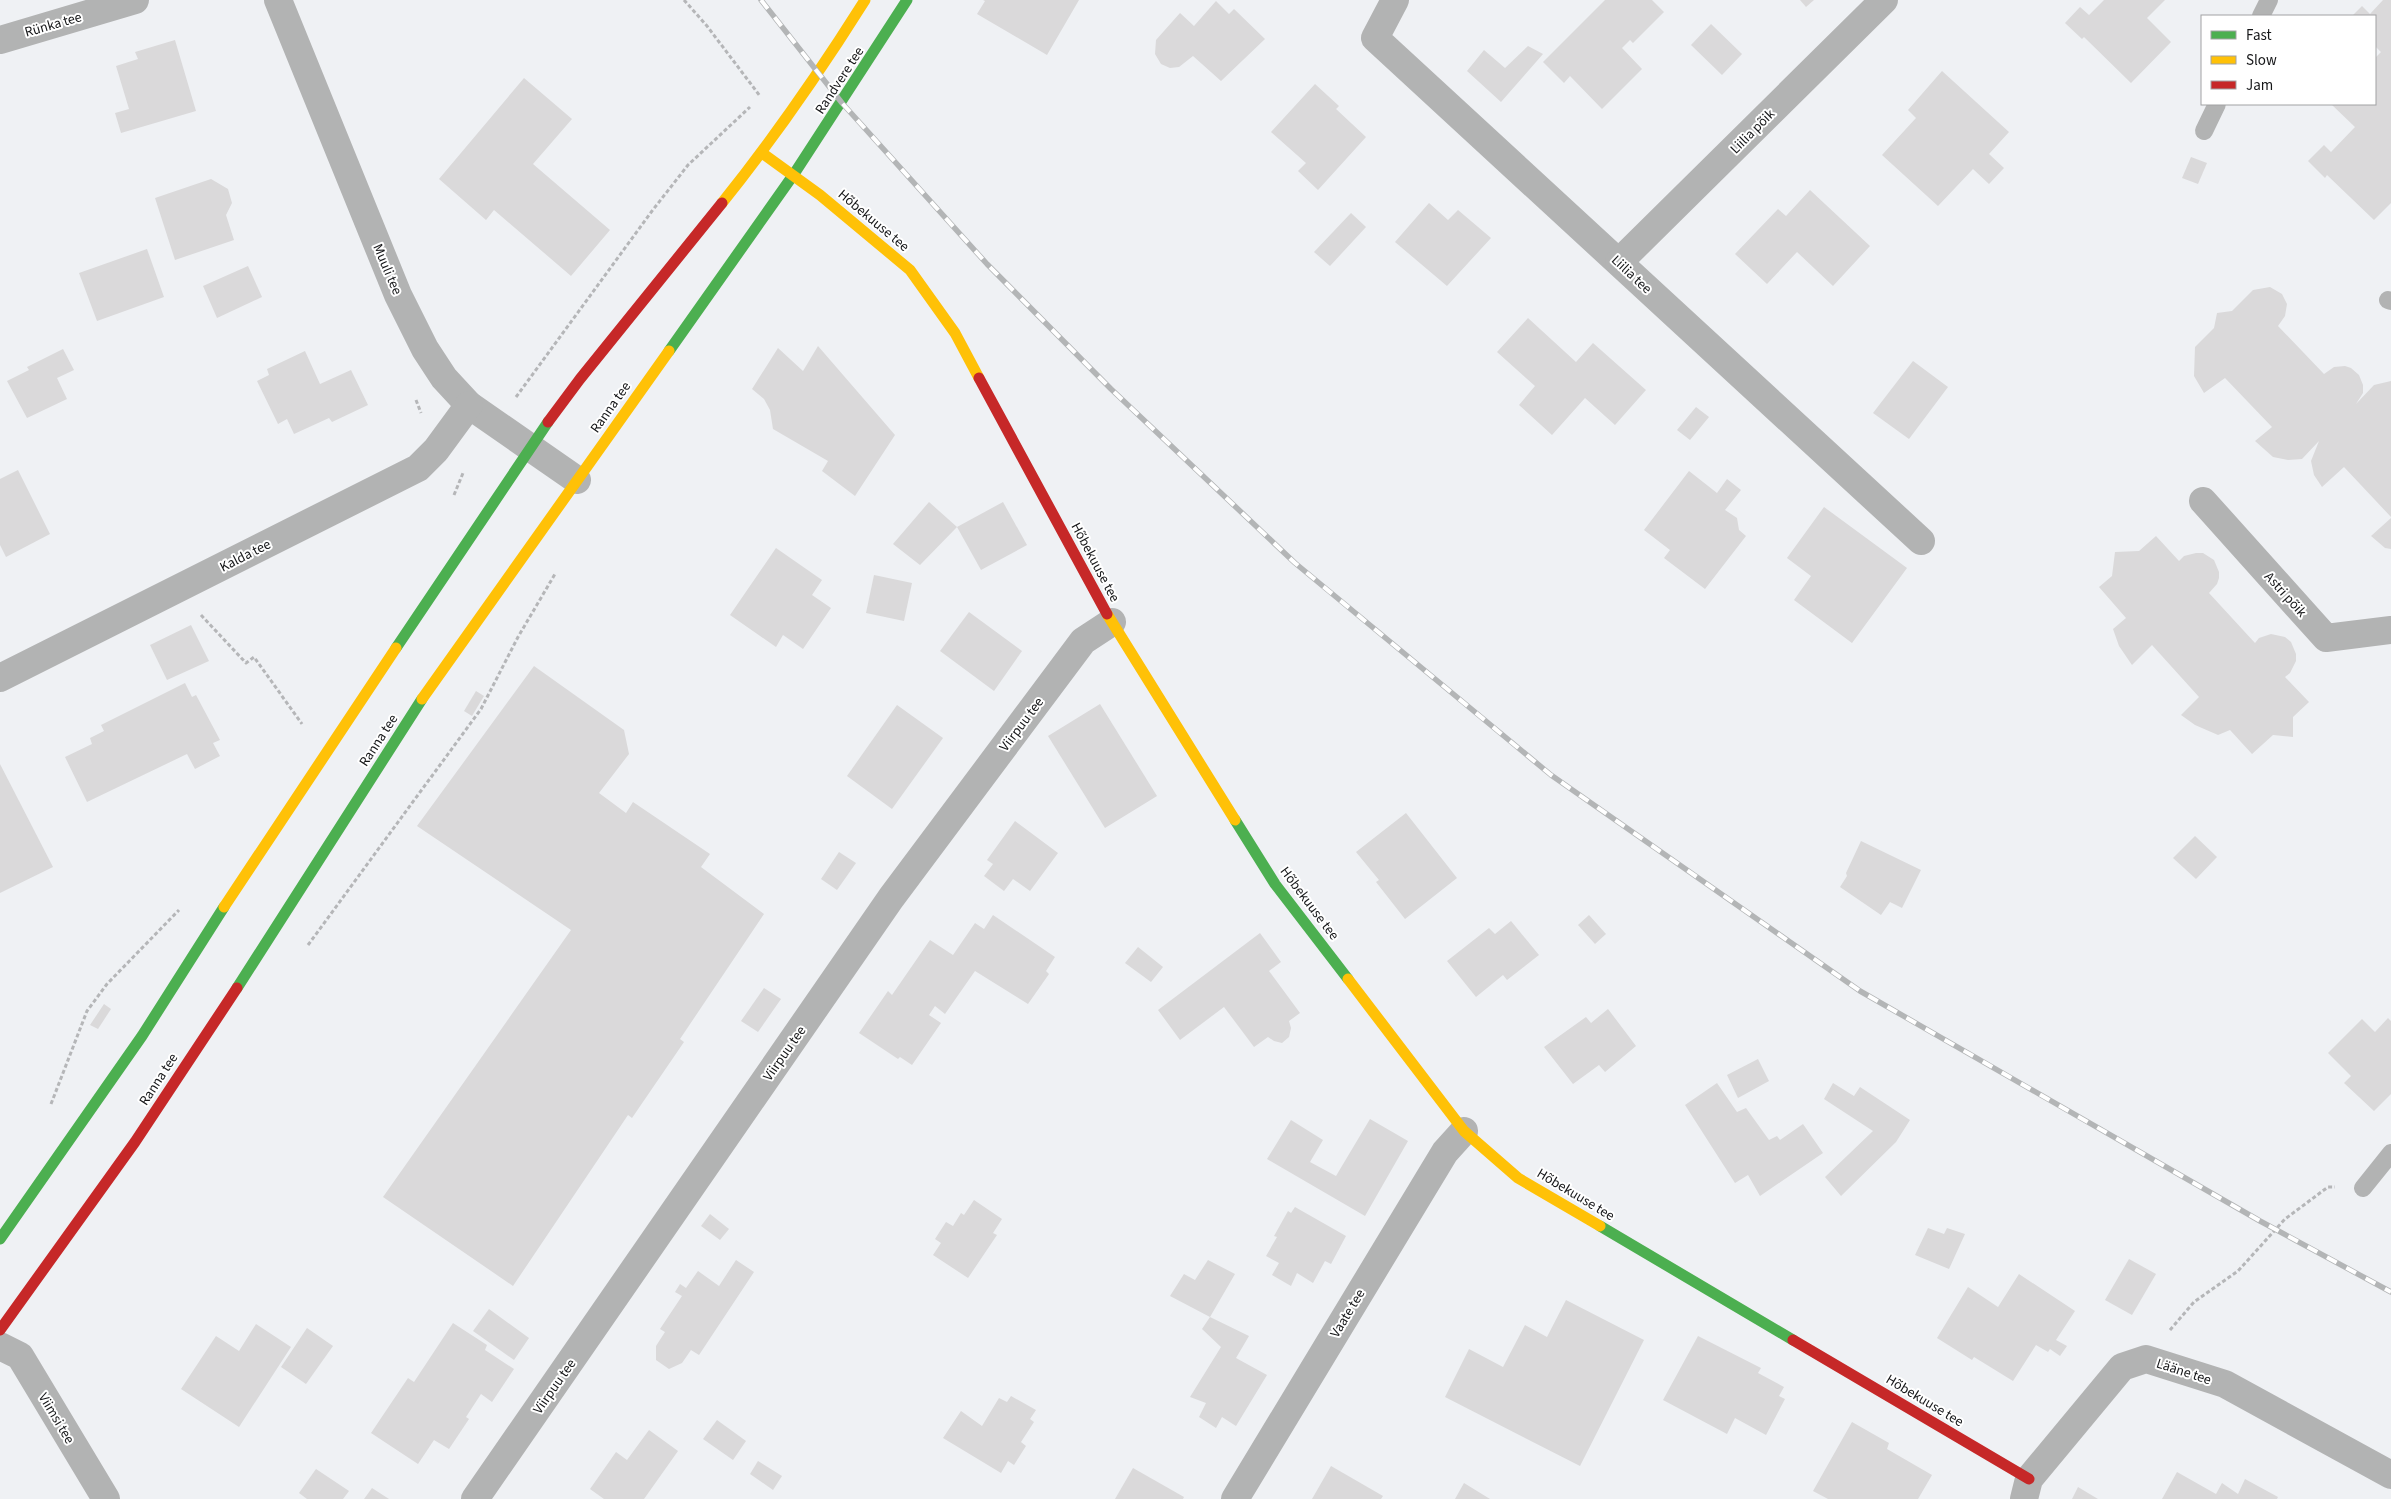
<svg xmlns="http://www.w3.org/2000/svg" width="2391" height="1499" viewBox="0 0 2391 1499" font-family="'Source Sans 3',sans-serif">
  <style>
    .building { fill: #dad9da }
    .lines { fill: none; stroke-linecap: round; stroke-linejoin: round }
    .path { stroke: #b5b6b8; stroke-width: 3; stroke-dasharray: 4 2.5; stroke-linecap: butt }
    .lane { stroke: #b2b3b3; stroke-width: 18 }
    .street { stroke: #b2b3b3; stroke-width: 28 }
    .fast { stroke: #4caf50; stroke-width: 11 }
    .slow { stroke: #ffc107; stroke-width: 11 }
    .jam { stroke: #c62828; stroke-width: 11 }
    .rail-casing { stroke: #b3b5b6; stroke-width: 5.5 }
    .rail { stroke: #fff; stroke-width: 4; stroke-dasharray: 11; stroke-linecap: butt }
    .labels { text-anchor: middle; stroke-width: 4; stroke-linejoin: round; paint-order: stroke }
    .street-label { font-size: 14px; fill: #151618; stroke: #fff }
  </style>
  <rect width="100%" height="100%" fill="#eff1f4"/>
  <g class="building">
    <path d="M983 0H1079L1047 55 977 14 985 1Z"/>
    <path d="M1605 0H1652L1664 12 1633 43 1630 40 1622 48 1642 69 1602 109 1570 76 1564 83 1543 62Z"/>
    <path d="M1800 0H1814L1806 7Z"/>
    <path d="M2104 0H2165L2147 18 2171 42 2131 83 2084 37 2082 39 2065 23 2080 7 2089 15Z"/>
    <path d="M2383 0H2391V203L2374 220 2327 175 2325 178 2308 161 2324 145 2331 152 2355 127 2331 104H2375V58L2381 52 2375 46V16H2352L2362 6 2370 14Z"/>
    <path d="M1216 1 1229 14 1234 9 1265 39 1221 81 1193 56 1179 67 1170 68 1161 64 1155 54 1156 40 1180 13 1194 26Z"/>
    <path d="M1711 24 1742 54 1722 75 1691 45Z"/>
    <path d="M175 40 196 111 121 133 115 113 129 109 116 66 138 59 135 52Z"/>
    <path d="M1528 46 1543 54 1501 102 1467 71 1484 50 1505 68Z"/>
    <path d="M1942 71 2009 132 1989 154 2004 168 1989 184 1973 169 1938 206 1882 155 1916 118 1908 110Z"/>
    <path d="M524 78 572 119 533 164 610 230 571 276 494 210 486 220 439 179Z"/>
    <path d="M1315 84 1339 106 1336 109 1366 137 1318 190 1298 171 1306 163 1271 132Z"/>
    <path d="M2191 157 2207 163 2198 184 2182 178Z"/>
    <path d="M211 179 228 189 232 203 226 215 234 240 175 260 155 198Z"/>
    <path d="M1810 190 1870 246 1833 286 1797 252 1767 284 1735 254 1778 209 1786 216Z"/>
    <path d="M1429 203 1448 220 1458 210 1491 238 1447 286 1395 242Z"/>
    <path d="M1351 213 1366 227 1330 266 1314 252Z"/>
    <path d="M147 249 164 297 97 321 79 273Z"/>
    <path d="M248 266 262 297 217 318 203 286Z"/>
    <path d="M2270 287 2282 294 2287 304 2285 316 2278 326 2324 374 2334 367 2345 366 2351 368 2359 375 2363 385V393L2356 404 2374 385 2391 381V517L2344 467 2322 487 2314 475 2311 461 2319 441 2302 459 2288 460 2273 457 2255 441 2272 427 2225 378 2204 393 2194 376 2195 347 2214 328 2217 313 2232 311 2253 290Z"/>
    <path d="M1528 318 1576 362 1593 343 1646 390 1615 425 1585 398 1552 435 1519 405 1535 386 1497 352Z"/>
    <path d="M818 346 895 435 855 496 822 471 828 461 773 429 770 410 764 399 752 389 778 348 803 371Z"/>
    <path d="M63 349 74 370 57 378 67 399 27 418 7 381 29 370 27 367Z"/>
    <path d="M305 351 320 384 351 370 368 405 332 422 329 418 294 434 287 419 278 424 257 381 269 375 267 369Z"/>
    <path d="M1913 361 1948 387 1909 439 1873 413Z"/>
    <path d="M1696 407 1709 417 1690 440 1677 430Z"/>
    <path d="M18 470 50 534 6 557 0 545V479Z"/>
    <path d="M1689 471 1717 493 1727 479 1741 490 1725 510 1737 518 1739 530 1746 536 1705 589 1664 558 1670 550 1644 530Z"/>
    <path d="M929 502 957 527 920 565 893 544Z"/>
    <path d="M1003 502 1027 545 981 570 957 527Z"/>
    <path d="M1824 507 1907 568 1852 643 1794 600 1811 576 1787 558Z"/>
    <path d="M2391 518V549L2385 548 2371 536Z"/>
    <path d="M2156 536 2179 561 2184 556 2196 553H2203L2214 560 2219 572V578L2217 584 2209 593 2255 643 2259 638 2271 634 2285 637 2291 642 2296 654V661L2290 673 2285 677 2309 702 2293 717V737L2273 735 2252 754 2230 730 2218 735 2195 725 2181 715 2199 697 2152 645 2132 665 2119 646 2113 629 2126 618 2099 587 2112 576 2115 552 2139 551Z"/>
    <path d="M776 548 822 580 812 595 831 608 803 649 783 635 776 647 730 615Z"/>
    <path d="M874 575 912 583 904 621 866 613Z"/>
    <path d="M969 612 1022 651 994 691 940 651Z"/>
    <path d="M191 625 209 661 167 680 150 645Z"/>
    <path d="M534 666 624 730 629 754 599 793 626 813 633 802 710 854 701 867 764 914 680 1039 684 1042 632 1118 628 1115 513 1286 383 1197 571 930 417 826Z"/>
    <path d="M185 683 192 697 196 695 220 740 213 743 220 756 195 769 187 754 87 802 65 757 92 744 90 738 104 731 101 725Z"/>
    <path d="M476 691 484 696 472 716 464 711Z"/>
    <path d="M1100 704 1157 796 1105 828 1048 736Z"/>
    <path d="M897 705 943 738 892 809 847 776Z"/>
    <path d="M0 764 53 867 0 893Z"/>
    <path d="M1406 813 1457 878 1405 919 1376 882 1379 880 1356 852Z"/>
    <path d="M1015 821 1058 853 1030 891 1013 879 1004 891 984 876 993 864 987 860Z"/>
    <path d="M2195 836 2217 857 2196 879 2173 858Z"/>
    <path d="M1861 841 1921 870 1902 908 1890 902 1881 915 1840 887 1847 876 1846 873Z"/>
    <path d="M839 852 856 863 837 890 821 879Z"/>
    <path d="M993 915 1055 957 1046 971 1049 974 1028 1004 975 971 945 1014 935 1006 929 1015 941 1023 912 1065 900 1057 898 1059 859 1033 888 991 892 995 930 940 953 955 975 923 984 929Z"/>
    <path d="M1589 915 1606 934 1595 944 1578 925Z"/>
    <path d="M1511 921 1539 955 1507 980 1503 975 1476 997 1447 961 1489 928 1495 934Z"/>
    <path d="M1260 933 1281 962 1269 971 1300 1013 1289 1021 1291 1028 1289 1037 1282 1043 1274 1041 1268 1037 1254 1047 1224 1007 1180 1040 1158 1010Z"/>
    <path d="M1138 947 1163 967 1151 982 1125 963Z"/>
    <path d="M764 988 781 999 758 1032 741 1021Z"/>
    <path d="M104 1004 111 1009 98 1029 90 1025Z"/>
    <path d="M1608 1009 1636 1046 1605 1072 1599 1065 1573 1084 1544 1047 1586 1017 1591 1023Z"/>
    <path d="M2388 1018 2391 1021V1094L2374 1111 2344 1083 2351 1076 2328 1053 2362 1019 2375 1032Z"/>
    <path d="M1758 1059 1769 1081 1738 1098 1727 1075Z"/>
    <path d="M1717 1083 1737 1112 1746 1108 1769 1140 1777 1136 1780 1140 1803 1124 1823 1153 1760 1196 1748 1175 1735 1183 1685 1105Z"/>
    <path d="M1833 1083 1854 1096 1860 1087 1910 1120 1896 1142 1841 1196 1825 1177 1873 1131 1824 1099Z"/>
    <path d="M1370 1119 1408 1141 1365 1216 1267 1159 1291 1120 1323 1140 1310 1162 1336 1176Z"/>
    <path d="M974 1200 1002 1219 993 1233 997 1235 968 1278 933 1255 941 1243 935 1239 946 1222 953 1226 961 1213 964 1215Z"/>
    <path d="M1295 1207 1346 1236 1331 1264 1325 1261 1313 1283 1297 1273 1291 1286 1272 1275 1279 1263 1266 1256 1277 1237 1274 1236 1288 1211 1291 1213Z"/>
    <path d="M710 1214 729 1229 720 1240 701 1226Z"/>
    <path d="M1928 1228 1944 1234 1947 1228 1965 1234 1949 1269 1915 1255Z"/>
    <path d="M2129 1259 2156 1274 2132 1315 2105 1300Z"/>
    <path d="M736 1260 754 1272 699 1355 691 1350 682 1363 669 1369 656 1360V1346L665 1332 660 1329 682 1296 675 1292 680 1284 686 1288 698 1271 719 1286Z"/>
    <path d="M1208 1260 1235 1274 1210 1317 1170 1296 1184 1274 1195 1280Z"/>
    <path d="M2019 1274 2075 1311 2056 1340 2067 1346 2060 1356 2050 1349 2048 1352 2036 1345 2013 1381 1974 1357 1972 1360 1937 1338 1968 1287 1998 1307Z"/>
    <path d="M1566 1300 1644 1340 1580 1466 1445 1397 1469 1349 1503 1367 1525 1325 1547 1337Z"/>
    <path d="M489 1309 529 1338 514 1360 473 1331Z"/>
    <path d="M1210 1317 1249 1336 1236 1358 1267 1375 1236 1426 1222 1417 1216 1428 1199 1417 1206 1403 1190 1397 1221 1347 1202 1329Z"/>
    <path d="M453 1323 487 1345 485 1350 514 1369 492 1402 481 1394 466 1417 469 1419 449 1449 434 1440 418 1464 371 1433 408 1378 414 1382Z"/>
    <path d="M256 1324 291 1347 239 1427 181 1389 216 1336 239 1351Z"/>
    <path d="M307 1328 333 1346 306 1384 281 1367Z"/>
    <path d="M1698 1336 1761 1368 1758 1373 1784 1387 1779 1396 1785 1399 1766 1435 1735 1418 1727 1434 1663 1400Z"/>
    <path d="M1011 1396 1036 1410 1030 1419 1034 1422 1021 1442 1026 1446 1014 1465 1008 1461 1001 1473 943 1438 961 1411 982 1426 999 1398 1007 1402Z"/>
    <path d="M717 1420 746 1441 733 1460 703 1439Z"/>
    <path d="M1852 1422 1889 1443 1887 1449 1932 1475 1918 1499H1828L1813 1491Z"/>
    <path d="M649 1430 678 1451 644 1499H604L590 1489 616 1452 627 1460Z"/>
    <path d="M758 1461 782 1476 773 1490 750 1474Z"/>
    <path d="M1331 1466 1383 1496 1381 1499H1312Z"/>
    <path d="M1133 1468 1184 1497 1183 1499H1115Z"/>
    <path d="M316 1469 349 1491 343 1499H307L299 1493Z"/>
    <path d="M2177 1472 2216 1494 2222 1483 2238 1494 2245 1479 2278 1497 2277 1499H2162Z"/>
    <path d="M1464 1483 1490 1499H1455Z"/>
    <path d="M2078 1487 2098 1499H2072Z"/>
    <path d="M372 1488 389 1499H364Z"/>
  </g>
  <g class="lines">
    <g class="path">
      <path d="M684 0 707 26 760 96"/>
      <path d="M516 397 652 211 688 165 750 107"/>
      <path d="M416 400 421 413"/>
      <path d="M454 495 463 473"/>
      <path d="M201 615 246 663 254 657 302 724"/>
      <path d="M308 945 481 709 518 637 555 574"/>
      <path d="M51 1104 87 1011 107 984 179 910"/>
      <path d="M2170 1330 2194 1302 2238 1271 2285 1219 2328 1187H2335"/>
    </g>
    <g class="lane">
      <path d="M2261 16 2269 0"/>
      <path d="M2204 131 2217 104"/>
      <path d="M2388 300 2391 301"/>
      <path d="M2363 1188 2391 1153"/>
    </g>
    <g class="street">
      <path d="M278 0 398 295 425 349 444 378 469 405 577 480"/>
      <path d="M1395 0 1375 38 1921 541"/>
      <path d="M0 40 135 0"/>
      <path d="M1619 262 1884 0"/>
      <path d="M2203 501 2326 638 2391 630"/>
      <path d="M0 678 418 468 436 450 469 405"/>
      <path d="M0 1346 20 1356 106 1499"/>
      <path d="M475 1499 891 898 1083 641 1112 622"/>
      <path d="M1235 1499 1445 1152 1464 1131"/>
      <path d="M2024 1499 2029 1479 2122 1367 2146 1359 2225 1384 2391 1475"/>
    </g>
    <g class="fast">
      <path d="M669 351 794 174 907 0"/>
      <path d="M396 648 548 422"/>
      <path d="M1235 820 1275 884 1348 979"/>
      <path d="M237 988 422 699"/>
      <path d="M1600 1226 1793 1340"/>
      <path d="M0 1239 142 1036 224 907"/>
    </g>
    <g class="slow">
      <path d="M762 153 820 195 910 270 955 333 979 378"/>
      <path d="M722 203C774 138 821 70 865 0"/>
      <path d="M1107 614 1235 820"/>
      <path d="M422 699 669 351"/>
      <path d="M224 907 396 648"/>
      <path d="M1348 979 1464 1131 1518 1178 1600 1226"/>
    </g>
    <g class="jam">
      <path d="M979 378 1107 614"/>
      <path d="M548 422 580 379 722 203"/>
      <path d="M0 1330 135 1142 237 988"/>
      <path d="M1793 1340 2029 1479"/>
    </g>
    <defs>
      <path id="rail" d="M761 0 842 103 987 264 1111 389 1295 563 1551 775 1860 991 2260 1221 2391 1292"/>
    </defs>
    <use href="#rail" class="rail-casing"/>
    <use href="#rail" class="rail"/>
  </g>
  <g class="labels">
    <g class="street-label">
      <text transform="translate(53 24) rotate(-16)" y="5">Rünka tee</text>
      <text transform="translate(839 80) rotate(-57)" y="5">Randvere tee</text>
      <text transform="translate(1752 131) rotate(-45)" y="5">Liilia põik</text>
      <text transform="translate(874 220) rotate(40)" y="5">Hõbekuuse tee</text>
      <text transform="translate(388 269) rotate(67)" y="5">Muuli tee</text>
      <text transform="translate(1632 274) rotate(43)" y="5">Liilia tee</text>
      <text transform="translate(610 407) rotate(-55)" y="5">Ranna tee</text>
      <text transform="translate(245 555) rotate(-27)" y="5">Kalda tee</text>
      <text transform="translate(1096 562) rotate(62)" y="5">Hõbekuuse tee</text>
      <text transform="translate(2286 594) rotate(48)" y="5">Astri põik</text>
      <text transform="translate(1021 724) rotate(-53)" y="5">Viirpuu tee</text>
      <text transform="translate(378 740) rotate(-57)" y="5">Ranna tee</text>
      <text transform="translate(1310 903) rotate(53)" y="5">Hõbekuuse tee</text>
      <text transform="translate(784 1053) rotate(-55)" y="5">Viirpuu tee</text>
      <text transform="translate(158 1079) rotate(-57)" y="5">Ranna tee</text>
      <text transform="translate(1576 1194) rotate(31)" y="5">Hõbekuuse tee</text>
      <text transform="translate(1347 1313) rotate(-59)" y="5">Vaate tee</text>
      <text transform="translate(2184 1371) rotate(18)" y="5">Lääne tee</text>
      <text transform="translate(554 1386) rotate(-55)" y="5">Viirpuu tee</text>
      <text transform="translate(1925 1400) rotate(31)" y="5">Hõbekuuse tee</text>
      <text transform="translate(57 1418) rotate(59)" y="5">Viimsi tee</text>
    </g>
  </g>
  <rect x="2201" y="15" width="175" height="90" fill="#ffffff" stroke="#a1a2a3"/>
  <rect x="2211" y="31" width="25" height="8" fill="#4caf50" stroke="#a1a2a3"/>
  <text x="2246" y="40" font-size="15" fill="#151618">Fast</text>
  <rect x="2211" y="56" width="25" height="8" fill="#ffc107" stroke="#a1a2a3"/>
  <text x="2246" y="65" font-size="15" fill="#151618">Slow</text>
  <rect x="2211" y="81" width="25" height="8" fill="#c62828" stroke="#a1a2a3"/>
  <text x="2246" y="90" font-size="15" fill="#151618">Jam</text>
</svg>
